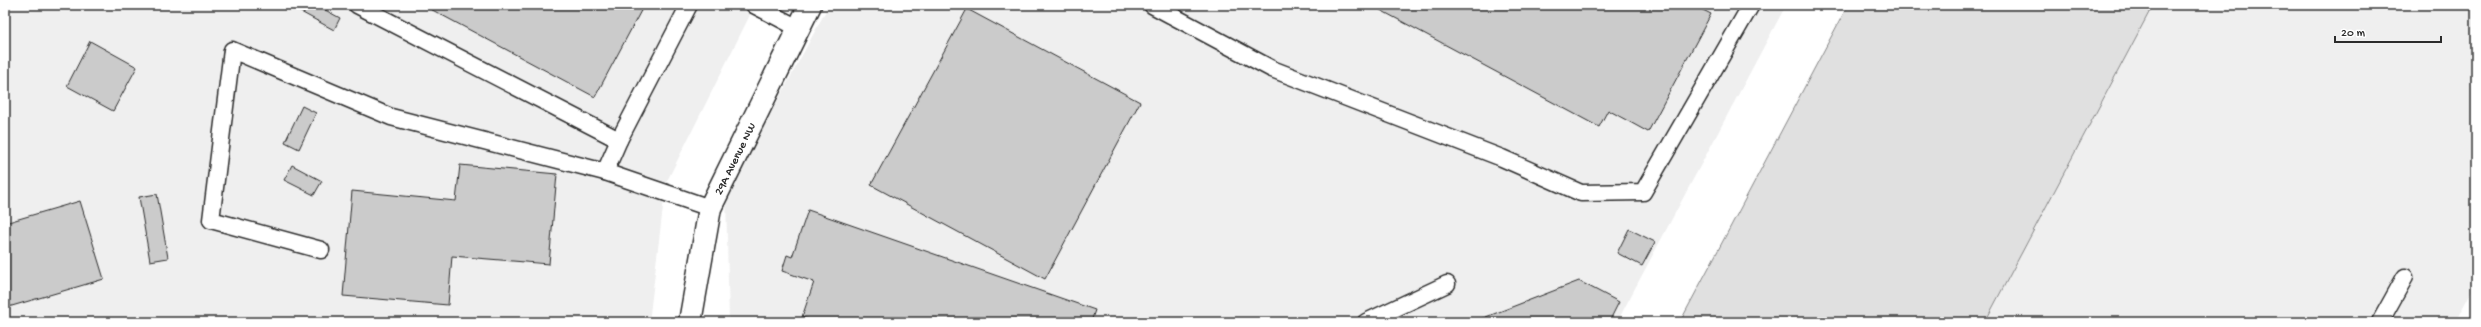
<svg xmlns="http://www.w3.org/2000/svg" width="2481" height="327" viewBox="0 0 2481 327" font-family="'Gochi Hand',sans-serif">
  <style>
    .built { fill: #efefef }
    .green { fill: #e0e0e0; stroke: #868686 }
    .building { fill: #cbcbcb; stroke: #2b2b2b }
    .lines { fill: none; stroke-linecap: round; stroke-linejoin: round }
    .service-casing { stroke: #2b2b2b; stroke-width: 19 }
    .minor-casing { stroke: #2b2b2b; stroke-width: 25 }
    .service { stroke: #fff; stroke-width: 16 }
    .minor { stroke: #fff; stroke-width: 22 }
    .labels { text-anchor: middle; stroke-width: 3; stroke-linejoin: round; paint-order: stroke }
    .street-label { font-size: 12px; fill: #2b2b2b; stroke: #fff }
  </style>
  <rect width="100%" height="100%" fill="#fff"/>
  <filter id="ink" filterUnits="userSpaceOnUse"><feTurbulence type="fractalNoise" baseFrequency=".025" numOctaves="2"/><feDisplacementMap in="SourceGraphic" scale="8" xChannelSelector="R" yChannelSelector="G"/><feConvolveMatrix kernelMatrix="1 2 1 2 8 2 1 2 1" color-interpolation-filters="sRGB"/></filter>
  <g filter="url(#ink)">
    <g class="built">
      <path d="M5 5H755L666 183 649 322H5Z"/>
      <path d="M829 5H1786L1617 322H729L726 197Z"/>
      <path d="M2153 5H2476V283L2455 322H1985Z"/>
    </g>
    <path class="green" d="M1848 5H2153L1985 322H1680Z"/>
    <g class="building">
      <path d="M288 5H316L340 18 334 30Z"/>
      <path d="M423 5H644L595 97Z"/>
      <path d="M1371 5H1693L1711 14 1648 132 1608 110 1599 127Z"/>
      <path d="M967 9 1140 102 1045 279 871 185Z"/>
      <path d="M90 41 137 67 113 111 67 86Z"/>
      <path d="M302 106 316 113 299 149 285 142Z"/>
      <path d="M292 165 322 181 314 195 284 180Z"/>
      <path d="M460 165 557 174 549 264 452 256 448 305 343 296 352 191 456 201Z"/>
      <path d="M157 194 168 258 150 261 139 197Z"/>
      <path d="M80 201 104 279 5 308V223Z"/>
      <path d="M808 210 1095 310 1091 322H816L802 317 814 282 782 271 787 255 792 257Z"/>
      <path d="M1629 229 1655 242 1642 266 1617 253Z"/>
      <path d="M1579 281 1619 302 1609 322H1473Z"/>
    </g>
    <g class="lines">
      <defs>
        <g id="service">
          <path d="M357 5 619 140"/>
          <path d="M689 5 619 140 605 172 710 208"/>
          <path d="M754 5 798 28"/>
          <path d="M1152 5 1272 69 1502 158 1581 193 1643 192 1751 5"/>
          <path d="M321 250 211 220 232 50 391 117 605 172"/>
          <path d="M1366 322 1447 284"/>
          <path d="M2380 322 2405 277"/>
        </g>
        <g id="minor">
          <path id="s1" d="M690 322 710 208 810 5"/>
        </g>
      </defs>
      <use href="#service" class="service-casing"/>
      <use href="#minor" class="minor-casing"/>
      <use href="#service" class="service"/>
      <use href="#minor" class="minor"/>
    </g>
  </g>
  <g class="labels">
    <g class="street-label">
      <text dy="4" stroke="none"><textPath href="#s1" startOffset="171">29A Avenue NW</textPath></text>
    </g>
  </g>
  <rect width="2481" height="327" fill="none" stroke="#fff" stroke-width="20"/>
  <rect x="10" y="10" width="2461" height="307" fill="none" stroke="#2b2b2b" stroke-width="1.5" filter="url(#ink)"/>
  <path d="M2335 36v6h106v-6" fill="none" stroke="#2b2b2b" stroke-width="2"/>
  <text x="2341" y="36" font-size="12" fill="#2b2b2b" stroke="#ffffff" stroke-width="3" paint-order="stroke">20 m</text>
</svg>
